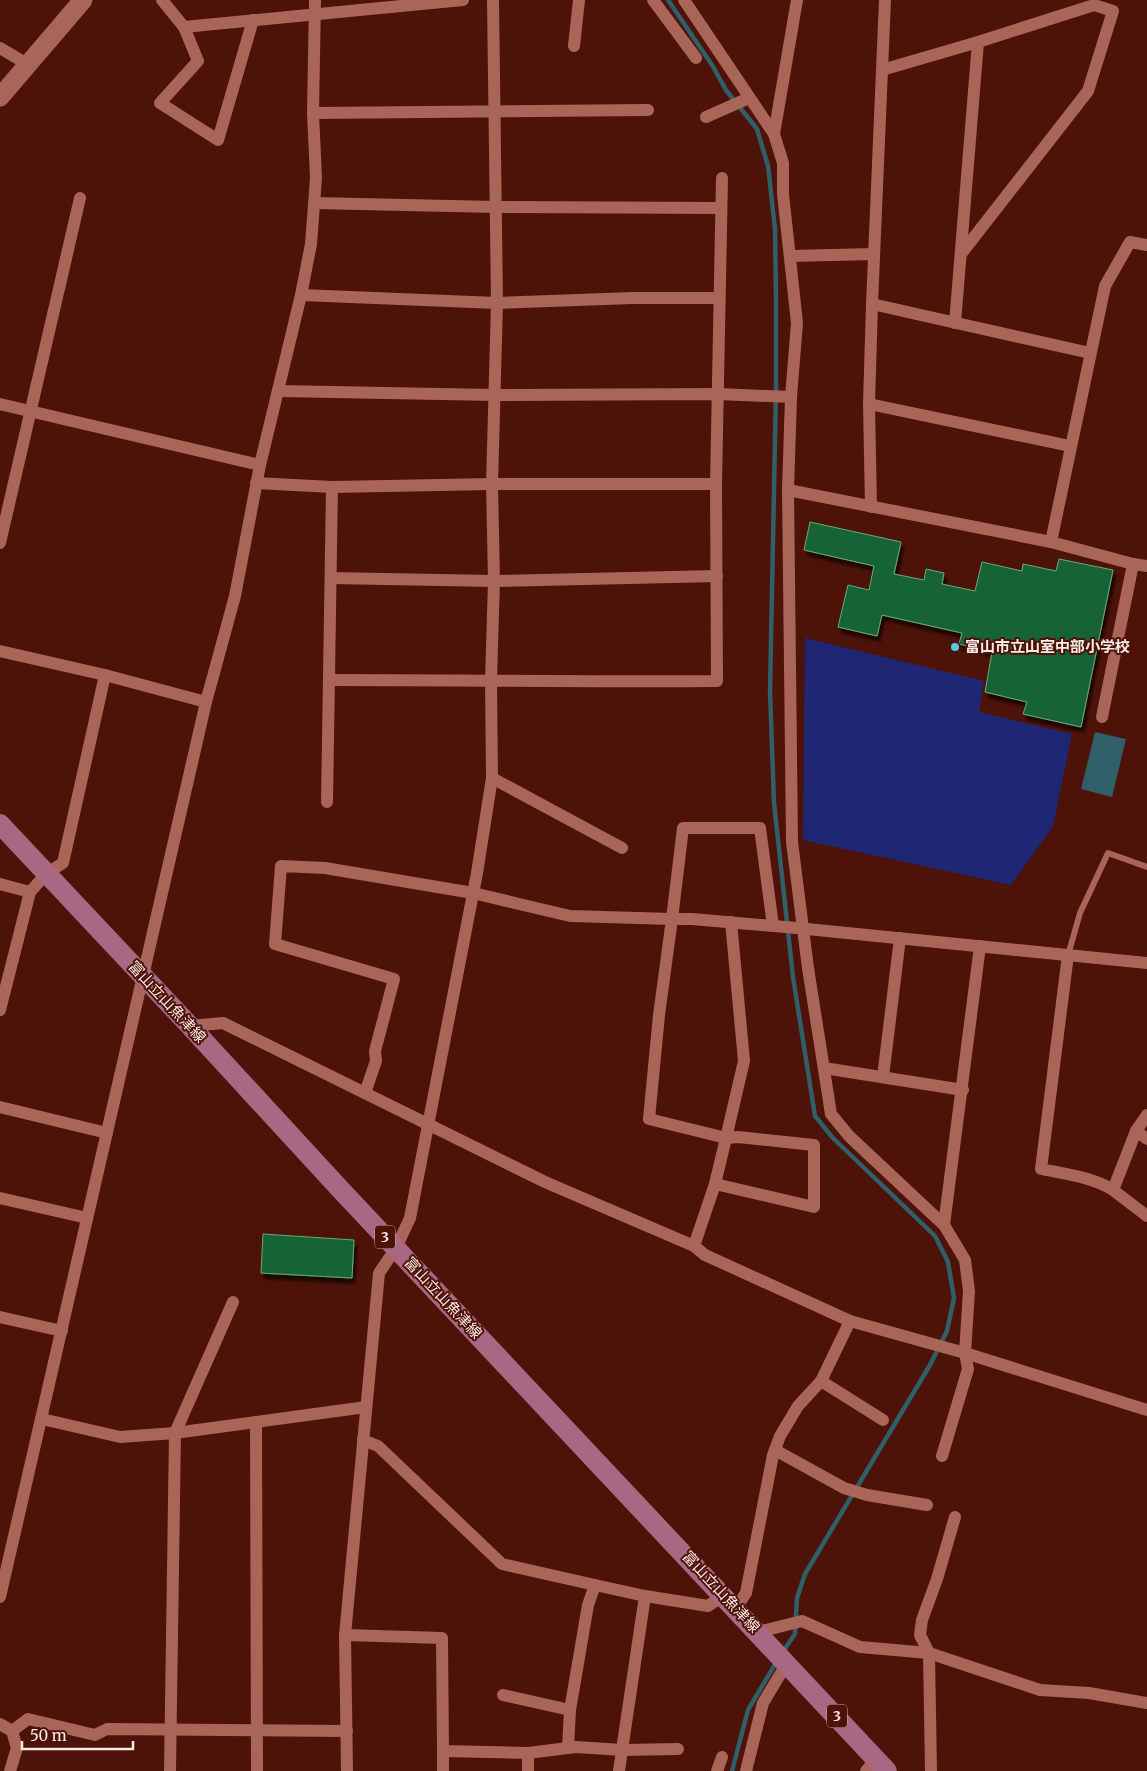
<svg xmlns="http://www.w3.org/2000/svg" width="1147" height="1771" viewBox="0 0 1147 1771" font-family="Merriweather,'Noto Sans JP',serif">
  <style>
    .green { fill: #1f2775 }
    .water { fill: #2f5f68 }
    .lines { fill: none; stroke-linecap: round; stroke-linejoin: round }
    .stream { stroke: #2f5f68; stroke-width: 4.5 }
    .building { fill: #136434; stroke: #6ca97c; filter: url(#shadow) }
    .lane { stroke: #a86558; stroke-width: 6 }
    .street { stroke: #a86558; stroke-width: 12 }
    .secondary { stroke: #a86558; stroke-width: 19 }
    .primary { stroke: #a86783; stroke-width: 20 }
    .poi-dot { fill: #55cadf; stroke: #4d1208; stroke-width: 2 }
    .labels { text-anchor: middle; stroke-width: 4; stroke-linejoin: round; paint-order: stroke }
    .shield { fill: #4d1208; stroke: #c7aaa4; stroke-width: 1 }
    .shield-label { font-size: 14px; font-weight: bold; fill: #fbebe7 }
    .poi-label { font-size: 15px; font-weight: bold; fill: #fbebe7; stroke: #4d1208; text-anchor: start }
    .street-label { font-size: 15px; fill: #fbebe7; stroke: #4d1208 }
  </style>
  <defs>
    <filter id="shadow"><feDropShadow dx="3" dy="5.5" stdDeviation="1" flood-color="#0009"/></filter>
  </defs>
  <rect width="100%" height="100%" fill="#4d1208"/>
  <path class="green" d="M805 638 984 681 979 712 1072 734 1053 826 1011 885 803 840Z"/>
  <path class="water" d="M1095 732 1126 739 1112 797 1081 789Z"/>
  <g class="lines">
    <g class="stream">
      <path d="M668 0 712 65 726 90 757 129 768 166 775 229 776 298V389L770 691 774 803 793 977 815 1116 833 1138 935 1236 948 1262 954 1298 947 1331 930 1365 805 1574 797 1598 795 1634 782 1653"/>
      <path d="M732 1771 748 1710 777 1661"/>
    </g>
  </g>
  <g class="building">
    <path d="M810 522 901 542 894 574 924 580 926 569 944 573 942 584 975 591 982 562 1022 571 1023 564 1056 571 1059 559 1113 570 1081 727 1023 714 1027 702 985 692 992 652 959 644 962 633 882 615 877 636 838 627 848 585 869 590 874 566 804 550Z"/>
    <path d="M263 1234 354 1240 352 1278 261 1273Z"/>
  </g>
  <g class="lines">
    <path class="lane" d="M1068 955 1080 913 1108 853 1147 867"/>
    <g class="street">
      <path d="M162 0 184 27 463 0"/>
      <path d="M653 0 696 58"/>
      <path d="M684 0 774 134 783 163V194L797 323 791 397 788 490 792 842 808 968 831 1114 849 1136 944 1225 965 1260 969 1291 965 1353 968 1369 942 1456"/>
      <path d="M184 27 198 61 160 103 218 140 253 20"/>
      <path d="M574 46 579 0"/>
      <path d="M0 48 27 64"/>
      <path d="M882 70 978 42 1094 5 1113 11 1088 91 961 254"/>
      <path d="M313 113 648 110"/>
      <path d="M706 117 749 98"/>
      <path d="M774 134 797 0"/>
      <path d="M314 203 496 207 721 208"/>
      <path d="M790 256 874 254"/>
      <path d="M301 295 497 303 633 298H719"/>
      <path d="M872 304 1090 353"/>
      <path d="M955 323 978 42"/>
      <path d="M279 391 494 395 718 394 791 397"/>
      <path d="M0 404 260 465"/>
      <path d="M869 404 1070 446"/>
      <path d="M256 483 332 487 492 484H716"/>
      <path d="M788 490 1051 542 1133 564 1147 566"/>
      <path d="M871 507 869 404 872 304 885 0"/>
      <path d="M1051 542 1105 286 1130 242 1147 245"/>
      <path d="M0 543 80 198"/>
      <path d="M331 578 494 581 717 576"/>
      <path d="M0 651 105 675 206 702"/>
      <path d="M329 680C459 680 588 682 717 681L716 484 722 178"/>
      <path d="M1102 717 1133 564"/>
      <path d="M492 778 622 848"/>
      <path d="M327 802 332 487"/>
      <path d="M0 884 30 892"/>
      <path d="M1068 955 1041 1169C1065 1174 1092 1177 1113 1190"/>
      <path d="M0 1010 30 892 47 873 63 863 105 675"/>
      <path d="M190 1026 223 1023 545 1182 694 1246 705 1255 850 1321 965 1353 1147 1410"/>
      <path d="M824 1068 963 1090"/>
      <path d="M883 1077 900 938"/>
      <path d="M365 1093 376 1061 375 1051 394 979 275 944 281 866 325 868 473 893 570 916 672 919 683 828H760L773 926"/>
      <path d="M0 1107 107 1133"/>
      <path d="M1147 1115 1136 1131 1113 1190 1147 1216"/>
      <path d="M1136 1131 1147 1139"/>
      <path d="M715 1184 814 1207V1145L738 1137 726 1138 744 1061 731 922"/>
      <path d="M0 1198 87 1218"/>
      <path d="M944 1225 980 946"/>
      <path d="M694 1246 715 1184 726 1138 649 1119 659 1015 672 919H692L797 928 1147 963"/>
      <path d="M0 1317 62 1331"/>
      <path d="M821 1381 883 1420"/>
      <path d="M42 1419 120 1437 175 1433 366 1407"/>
      <path d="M256 1422 257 1771"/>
      <path d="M363 1440 378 1446 502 1564 595 1585 588 1605 570 1710"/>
      <path d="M775 1450 844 1488 867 1495 927 1505"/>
      <path d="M595 1585 645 1596 622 1750 678 1749"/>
      <path d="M645 1596 708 1606 724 1595"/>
      <path d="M0 1597 206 702 235 596 260 465 301 295 311 244 316 178 313 113 315 0"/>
      <path d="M736 1608 746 1593 773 1455 780 1436 798 1406 821 1381 850 1321"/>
      <path d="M758 1632 802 1621 860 1647 929 1653 1040 1690 1089 1693 1147 1703"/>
      <path d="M345 1635 442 1638 443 1751 528 1753 576 1747 622 1750 619 1771"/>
      <path d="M503 1695 570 1710 568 1748"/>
      <path d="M0 1724 12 1731 17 1748 10 1771"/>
      <path d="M12 1731 28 1719 95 1735 107 1729 347 1731"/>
      <path d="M528 1753V1771"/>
      <path d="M170 1771 175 1433 233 1302"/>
      <path d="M347 1771 345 1635 379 1273 396 1248 410 1218 477 873 492 778 491 680 494 581 492 484 497 303 493 0"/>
      <path d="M443 1771V1751"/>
      <path d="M717 1771 722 1757"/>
      <path d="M746 1771 763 1703 787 1663"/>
      <path d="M866 1771 876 1759"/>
      <path d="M931 1771 929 1653 920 1635 922 1620 937 1579 955 1517"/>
    </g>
    <path class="secondary" d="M0 97 83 0"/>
    <path class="primary" d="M0 824 190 1026 340 1189 887 1771"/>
  </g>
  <circle class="poi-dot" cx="955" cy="647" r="5"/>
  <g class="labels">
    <g class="shield">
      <rect x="375" y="1225.5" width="20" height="23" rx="4"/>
      <rect x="827" y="1704.5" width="20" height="23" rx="4"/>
    </g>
    <g class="shield-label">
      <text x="385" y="1242">3</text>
      <text x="837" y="1721">3</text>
    </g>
    <g class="poi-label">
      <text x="965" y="652">富山市立山室中部小学校</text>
    </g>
    <g class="street-label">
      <text transform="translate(167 1002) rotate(47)" y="5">富山立山魚津線</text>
      <text transform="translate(443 1298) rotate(47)" y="5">富山立山魚津線</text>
      <text transform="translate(721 1592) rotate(47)" y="5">富山立山魚津線</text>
    </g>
  </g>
  <path d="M22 1741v8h111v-8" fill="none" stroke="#fbebe7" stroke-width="2.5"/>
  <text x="30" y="1741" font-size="15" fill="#fbebe7" stroke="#4d1208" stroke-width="4" paint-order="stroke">50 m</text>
</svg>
